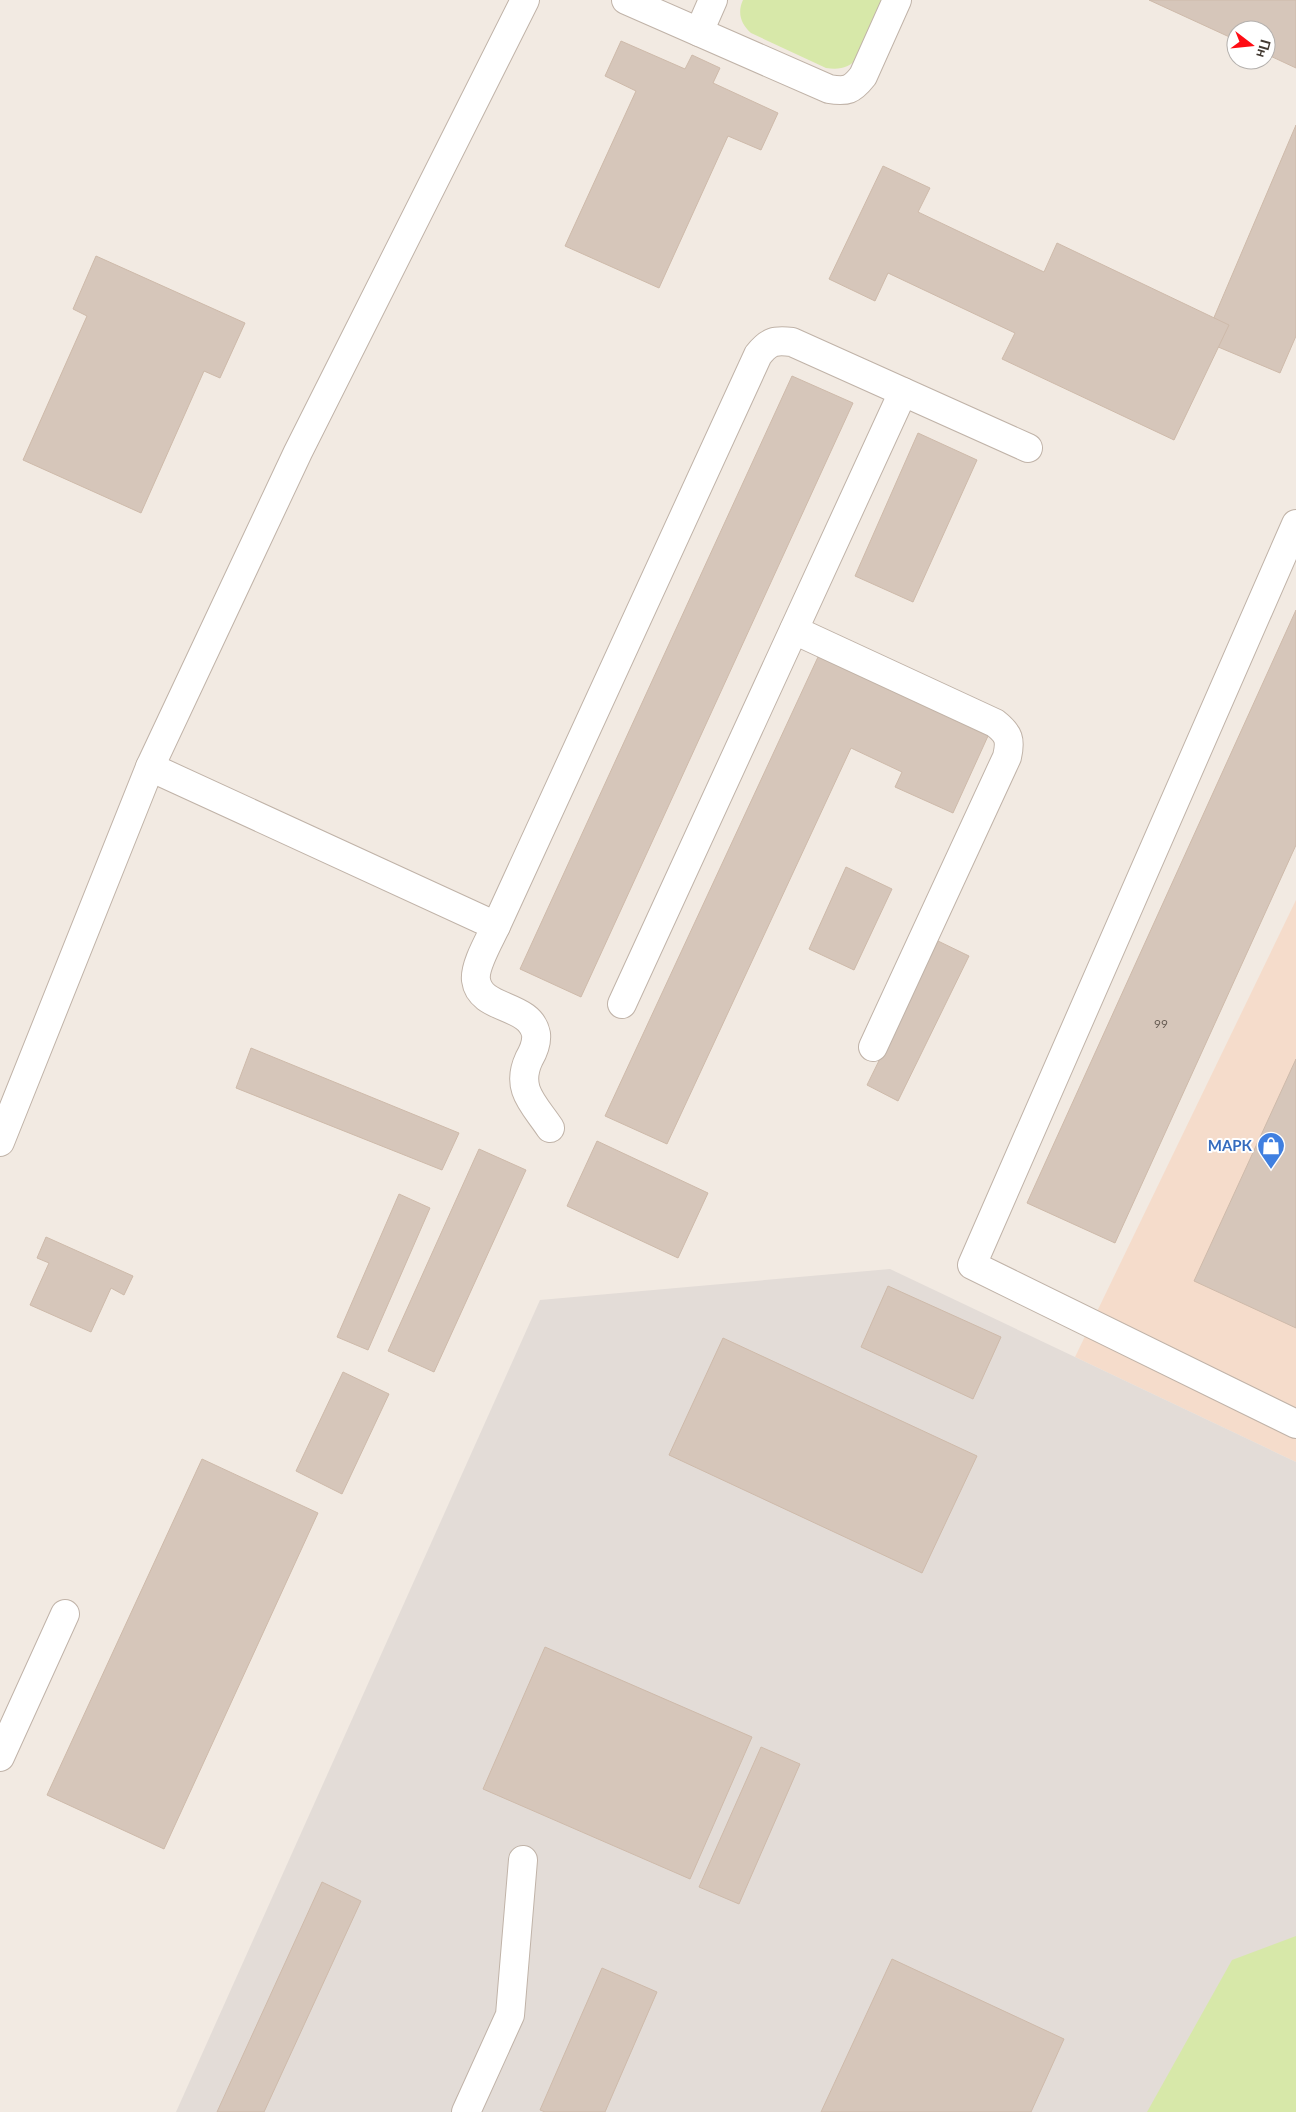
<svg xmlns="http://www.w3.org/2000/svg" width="1296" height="2112" viewBox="0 0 1296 2112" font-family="Lato,sans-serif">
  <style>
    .commercial { fill: #f5dccb }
    .industrial { fill: #e3dcd7 }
    .green { fill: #d7e8a9 }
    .building { fill: #d6c6ba; stroke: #cebaaa }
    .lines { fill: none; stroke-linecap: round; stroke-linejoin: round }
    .minor-casing { stroke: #c0b3a8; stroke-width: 30 }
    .minor { stroke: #fff; stroke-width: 28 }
    .labels { text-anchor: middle; stroke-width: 4; stroke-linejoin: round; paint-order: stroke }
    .number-label { font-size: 12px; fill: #685d54 }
    .shop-label { font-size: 15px; font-weight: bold; fill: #366cbe; stroke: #fff; text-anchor: end }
  </style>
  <rect width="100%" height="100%" fill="#f2eae2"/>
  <path class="commercial" d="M1296 900V1462L1075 1357Z"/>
  <path class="industrial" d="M890 1269 1296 1462V2112H176L540 1300Z"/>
  <g class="green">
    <path d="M743 0H885C880 12 874 24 868 36 859 58 853 72 826 68L751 33C741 24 737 13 743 0Z"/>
    <path d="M1296 1936V2112H1147L1232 1960Z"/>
  </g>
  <g class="building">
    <path d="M1149 0H1296V68L1266 54V30H1236V40Z"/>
    <path d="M621 41 685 69 692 55 720 68 713 83 778 113 761 150 728 136 659 288 565 246 636 91 605 76Z"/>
    <path d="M1296 125V336L1280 373 1204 341Z"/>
    <path d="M883 166 930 188 918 212 1044 272 1057 243 1229 325 1174 440 1002 359 1015 333 888 273 875 301 829 279Z"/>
    <path d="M96 256 245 323 220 378 204 371 141 513 23 460 87 316 73 309Z"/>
    <path d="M792 376 853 403 581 997 520 969Z"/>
    <path d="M918 433 977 460 913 602 855 576Z"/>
    <path d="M1296 610V845L1115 1243 1027 1203Z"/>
    <path d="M818 657 988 736 953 813 895 787 902 772 851 748 667 1144 605 1116Z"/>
    <path d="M846 867 892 889 854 970 809 949Z"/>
    <path d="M938 941 969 956 898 1101 867 1085Z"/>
    <path d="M251 1048 459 1133 442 1170 236 1088Z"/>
    <path d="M1296 1059V1328L1194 1281Z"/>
    <path d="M597 1141 708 1193 678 1258 567 1206Z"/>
    <path d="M479 1149 526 1170 434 1372 388 1351Z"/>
    <path d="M399 1194 430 1208 368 1350 337 1337Z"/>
    <path d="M46 1237 133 1276 124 1295 111 1288 91 1332 30 1305 49 1263 37 1258Z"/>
    <path d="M888 1286 1001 1337 973 1399 861 1347Z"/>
    <path d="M723 1338 977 1456 922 1573 669 1455Z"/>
    <path d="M343 1372 389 1394 342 1494 296 1471Z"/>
    <path d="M202 1459 318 1513 164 1849 47 1795Z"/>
    <path d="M545 1647 752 1737 690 1879 483 1789Z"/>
    <path d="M761 1747 800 1764 739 1904 699 1887Z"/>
    <path d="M322 1882 361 1901 264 2112H217Z"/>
    <path d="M892 1959 1064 2039 1031 2112H821Z"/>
    <path d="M602 1968 657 1992 605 2112H545L540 2110Z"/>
  </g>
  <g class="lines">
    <defs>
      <g id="minor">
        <path d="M626 0 829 89C847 92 852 90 863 76L897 0"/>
        <path d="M699 32 713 0"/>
        <path d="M1296 524 972 1265 1296 1424"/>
        <path d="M794 630 995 723C1009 734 1011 740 1007 757L873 1047"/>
        <path d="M150 767 496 926 758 355C769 341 775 340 792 342L1028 448"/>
        <path d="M496 926C490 939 474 966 476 980 480 1011 530 1003 536 1034 537 1042 533 1052 529 1059 515 1089 534 1104 550 1128"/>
        <path d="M622 1004 903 392"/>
        <path d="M0 1142 150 767 298 452 525 0"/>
        <path d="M0 1757 65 1614"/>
        <path d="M466 2112 510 2015 523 1860"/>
      </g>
    </defs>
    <use href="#minor" class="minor-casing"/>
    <use href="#minor" class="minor"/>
  </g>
  <defs>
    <symbol id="shop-pin" viewBox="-11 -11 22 30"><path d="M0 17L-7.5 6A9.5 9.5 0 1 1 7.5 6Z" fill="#3f7fe0" stroke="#fff"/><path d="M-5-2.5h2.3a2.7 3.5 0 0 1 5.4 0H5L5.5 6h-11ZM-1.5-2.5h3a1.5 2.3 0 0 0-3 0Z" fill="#fff"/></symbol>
  </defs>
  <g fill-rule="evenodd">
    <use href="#shop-pin" x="1255" y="1130" width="32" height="43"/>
  </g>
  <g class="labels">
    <g class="number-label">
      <text x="1161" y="1028">99</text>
    </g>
    <g class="shop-label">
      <text x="1252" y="1151">МАРК</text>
    </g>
  </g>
  <g transform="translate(1251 45) rotate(106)"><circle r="24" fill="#ffffff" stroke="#b4b0ad"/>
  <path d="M0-4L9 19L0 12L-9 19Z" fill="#ff0c14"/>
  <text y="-8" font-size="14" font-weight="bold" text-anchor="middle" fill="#433a32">Пн</text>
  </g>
</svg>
